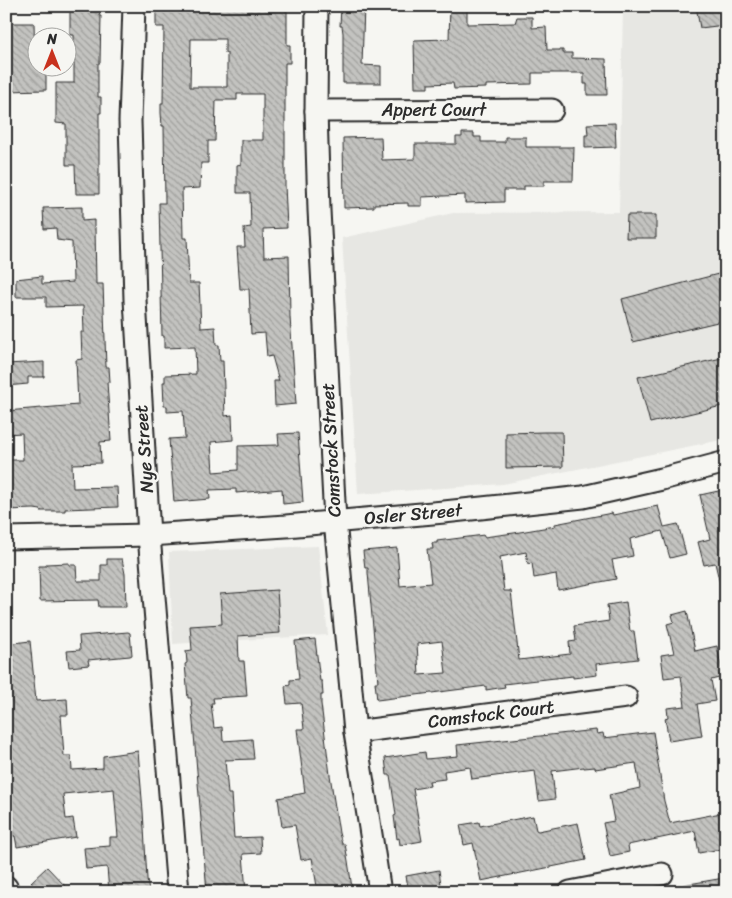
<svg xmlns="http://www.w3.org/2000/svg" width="732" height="898" viewBox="0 0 732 898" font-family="Sriracha,sans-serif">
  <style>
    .built { fill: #e7e7e3 }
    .building { fill: url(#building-back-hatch); stroke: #2b2b2b; fill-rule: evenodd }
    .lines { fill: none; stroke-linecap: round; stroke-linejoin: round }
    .minor-casing { stroke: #2b2b2b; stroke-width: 25 }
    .minor { stroke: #f6f6f2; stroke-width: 21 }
    .labels { text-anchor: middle; stroke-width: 5; stroke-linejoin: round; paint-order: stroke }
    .street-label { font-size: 18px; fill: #2b2b2b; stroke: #f6f6f2 }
  </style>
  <defs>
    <pattern id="building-back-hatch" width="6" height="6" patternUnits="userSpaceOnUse" patternTransform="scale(1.25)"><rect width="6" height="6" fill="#c3c3c0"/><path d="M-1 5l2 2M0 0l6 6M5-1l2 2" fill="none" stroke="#9f9f9c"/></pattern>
  </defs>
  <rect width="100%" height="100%" fill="#f6f6f2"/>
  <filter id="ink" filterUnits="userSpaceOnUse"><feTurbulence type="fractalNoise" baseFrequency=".02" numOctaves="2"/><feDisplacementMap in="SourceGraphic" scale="10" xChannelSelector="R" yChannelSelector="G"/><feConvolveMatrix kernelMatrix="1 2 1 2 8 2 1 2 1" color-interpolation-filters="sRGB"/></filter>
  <g filter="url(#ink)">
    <g class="built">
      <path d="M623 6H726V439L503 484 358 494 342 238 453 213 619 212Z"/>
      <path d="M318 546 328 635 173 644 169 552Z"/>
    </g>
    <g class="building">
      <path d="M70 6H88V10L91 11H100L99 16H101L100 63H98V97H101V113H99V194H76L75 165H66V124L56 123V83H74V35H70Z"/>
      <path d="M156 6H285V11H287V45H290V63H285V185L287 228 263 229 264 257 289 256 290 317 296 404 275 406 274 381H279L272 356 267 357 265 333 251 334 249 289H240L237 247H245L244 228 251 227 250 193H237V165L241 164V140H263V94H237V100H216L215 141H208V163H201L200 188 182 189 183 238H187L189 283H199L201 328 215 327 216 345H219L220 361H223L225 416 232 415 233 440 211 442 213 472 238 470V446L279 445 278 434 298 433 303 502 283 504 282 489 236 493V489L209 490 210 499 174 502 169 439 185 438 183 411 167 412V406H164L163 382H165V375L196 374 195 347 164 348V336H162L159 203H165L164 126H162L161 113V103H163L164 27H156ZM191 39H225V53H227V87H190Z"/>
      <path d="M341 6H364L362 65 381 66V83H343V33L342 26H340Z"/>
      <path d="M450 6H467V24L515 23 517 17H532V28L546 27 547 50H563V53H572V58L606 59 607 95H587V84H584V73H532V84L486 85V88L454 89 453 83 428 84V88H415L414 40 449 39Z"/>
      <path d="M696 6H720L725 25 700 28Z"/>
      <path d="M6 23H34L35 60H38V68H46V90L7 91Z"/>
      <path d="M615 123 616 147 585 148V135H588L587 124Z"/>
      <path d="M462 133H474V137H481V142H505V137H526V147H574L573 181H544V186H524V190H504V202L465 203V195L422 197V206H408V203L374 204V207L344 208 343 138 381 137 382 160 415 159V144H456V137H462Z"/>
      <path d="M82 207V221L94 220V227H95L96 284H103L106 367H109L110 382H107L111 441 100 442 101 463 72 464 73 488 117 487 118 507 65 509V511H41V510L34 509 6 510V460H23L22 433 6 434V411L78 405 76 360 82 359 81 332H84L83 306 46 307V297H16V279L42 276V284L73 282 72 242 57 240 56 228 44 229 43 208Z"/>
      <path d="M627 215H656V238H626Z"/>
      <path d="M726 272V320L633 342 622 299Z"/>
      <path d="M726 357V405L650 423 638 377Z"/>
      <path d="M44 362V377H28V384L6 386V364Z"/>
      <path d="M544 432H562L563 467 506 468V433Z"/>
      <path d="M723 490 726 502V587L721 588 715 563 704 565 698 542 710 539 700 495Z"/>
      <path d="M658 506 664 527 678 524 686 554 670 558 662 531 630 539 633 556 612 560 616 579 558 590 556 574 534 578 532 563 528 564 526 552 500 557 504 591H511L519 660 570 654 569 642 576 641 574 626 609 621 607 605 626 602 630 631H634L638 659 596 664 597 675 573 678V676L520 682 504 684 505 687 486 690V686L377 700 375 682H378L368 573V568H365L363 551 397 548 400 586 431 583 427 549H433L432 543H437V541L484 535V537L514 533 555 526V524L612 513 613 515ZM442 641 446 673 419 675 417 644Z"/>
      <path d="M107 559H122L125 574 126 607H99L98 600 40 601 39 566H46V564L69 563V565H76L77 581H101V565H107Z"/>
      <path d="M277 590 280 633 238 636 239 661H244L247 696 213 698 214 703H211L214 728 222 727 223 741 252 739 254 759 225 760 228 794H231L234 838 260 837 261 853 243 854 246 892H207L191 698H188L185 664 187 663 186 651 192 650 190 626 222 624 220 594Z"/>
      <path d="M687 611 695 651 717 646 723 677 711 680 715 701 697 704 702 736 669 741 665 718 668 717 667 708 685 706 681 676 664 678 661 655 674 653 667 624 674 622 672 615Z"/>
      <path d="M128 632 130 633 132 655 130 656 88 660 89 665 69 667 67 651 80 650 79 636Z"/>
      <path d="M315 639 320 681H322L323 695H321V704L330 775 339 833 342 844H345L348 861 352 888H349L350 892H318L312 858 301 860 295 825 282 827 278 798 305 793 297 729H304L301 703 287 704 285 686 290 685V680L299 679 295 641Z"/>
      <path d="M30 641 36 701 67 699 68 715H61L64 756H71L72 770 103 768V756L138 751 143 811 147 879 149 892H109L107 867 86 869 84 848 110 846V837H118L114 789 63 794 66 819 73 818 76 837 17 847 15 836H13L9 795H11L9 764H6V746H8L6 726V644Z"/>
      <path d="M596 730 597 734 603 733 604 738 653 732 664 801 670 823 726 812V848L699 853 695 831 628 845 629 852 610 856 603 823 614 821 609 795 640 788 636 763 595 769V767L584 768V767L552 771 555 799 539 801 535 771 472 779 470 767 444 771 445 779 429 781 430 786 413 789 422 841 400 845 399 838 397 839 394 816 396 815 395 808 390 775H387L385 758 425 752 426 759 458 756 457 745Z"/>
      <path d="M533 816 536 830 538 831 578 823 586 860 481 881 473 843 464 845 460 825 479 822 480 826Z"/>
      <path d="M47 867 65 886 58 892H41L31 882Z"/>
      <path d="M439 870 442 892H409L406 876Z"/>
      <path d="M724 878 726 892H684L683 885Z"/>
    </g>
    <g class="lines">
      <defs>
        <g id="minor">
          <path d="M134 6 130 121 135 300 149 535 178 892"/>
          <path d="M317 6 316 111 319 210 335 521 355 732 380 892"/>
          <path d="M316 111 552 110"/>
          <path d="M6 538 149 535 286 526 444 512 583 497 662 479 726 462"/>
          <path d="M355 732 626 697"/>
          <path d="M6 887 9 892"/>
          <path d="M570 892 662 874"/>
        </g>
      </defs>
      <use href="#minor" class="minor-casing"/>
      <use href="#minor" class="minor"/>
    </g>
  </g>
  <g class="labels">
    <g class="street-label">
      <text x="434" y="116">Appert Court</text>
      <text transform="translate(144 449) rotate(-94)" y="6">Nye Street</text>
      <text transform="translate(331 450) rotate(-93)" y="6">Comstock Street</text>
      <text transform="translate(413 514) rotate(-5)" y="6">Osler Street</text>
      <text transform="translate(491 714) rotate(-7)" y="6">Comstock Court</text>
    </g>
  </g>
  <rect width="732" height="898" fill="none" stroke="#f6f6f2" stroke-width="25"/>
  <rect x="12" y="12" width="707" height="873" fill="none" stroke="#2b2b2b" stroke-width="2" filter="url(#ink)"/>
  <g transform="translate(52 52)"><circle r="24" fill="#f6f6f2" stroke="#a5a5a2"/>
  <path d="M0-4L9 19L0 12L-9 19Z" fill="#c8321e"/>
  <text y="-8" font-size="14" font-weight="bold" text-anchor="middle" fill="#2b2b2b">N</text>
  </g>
</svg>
